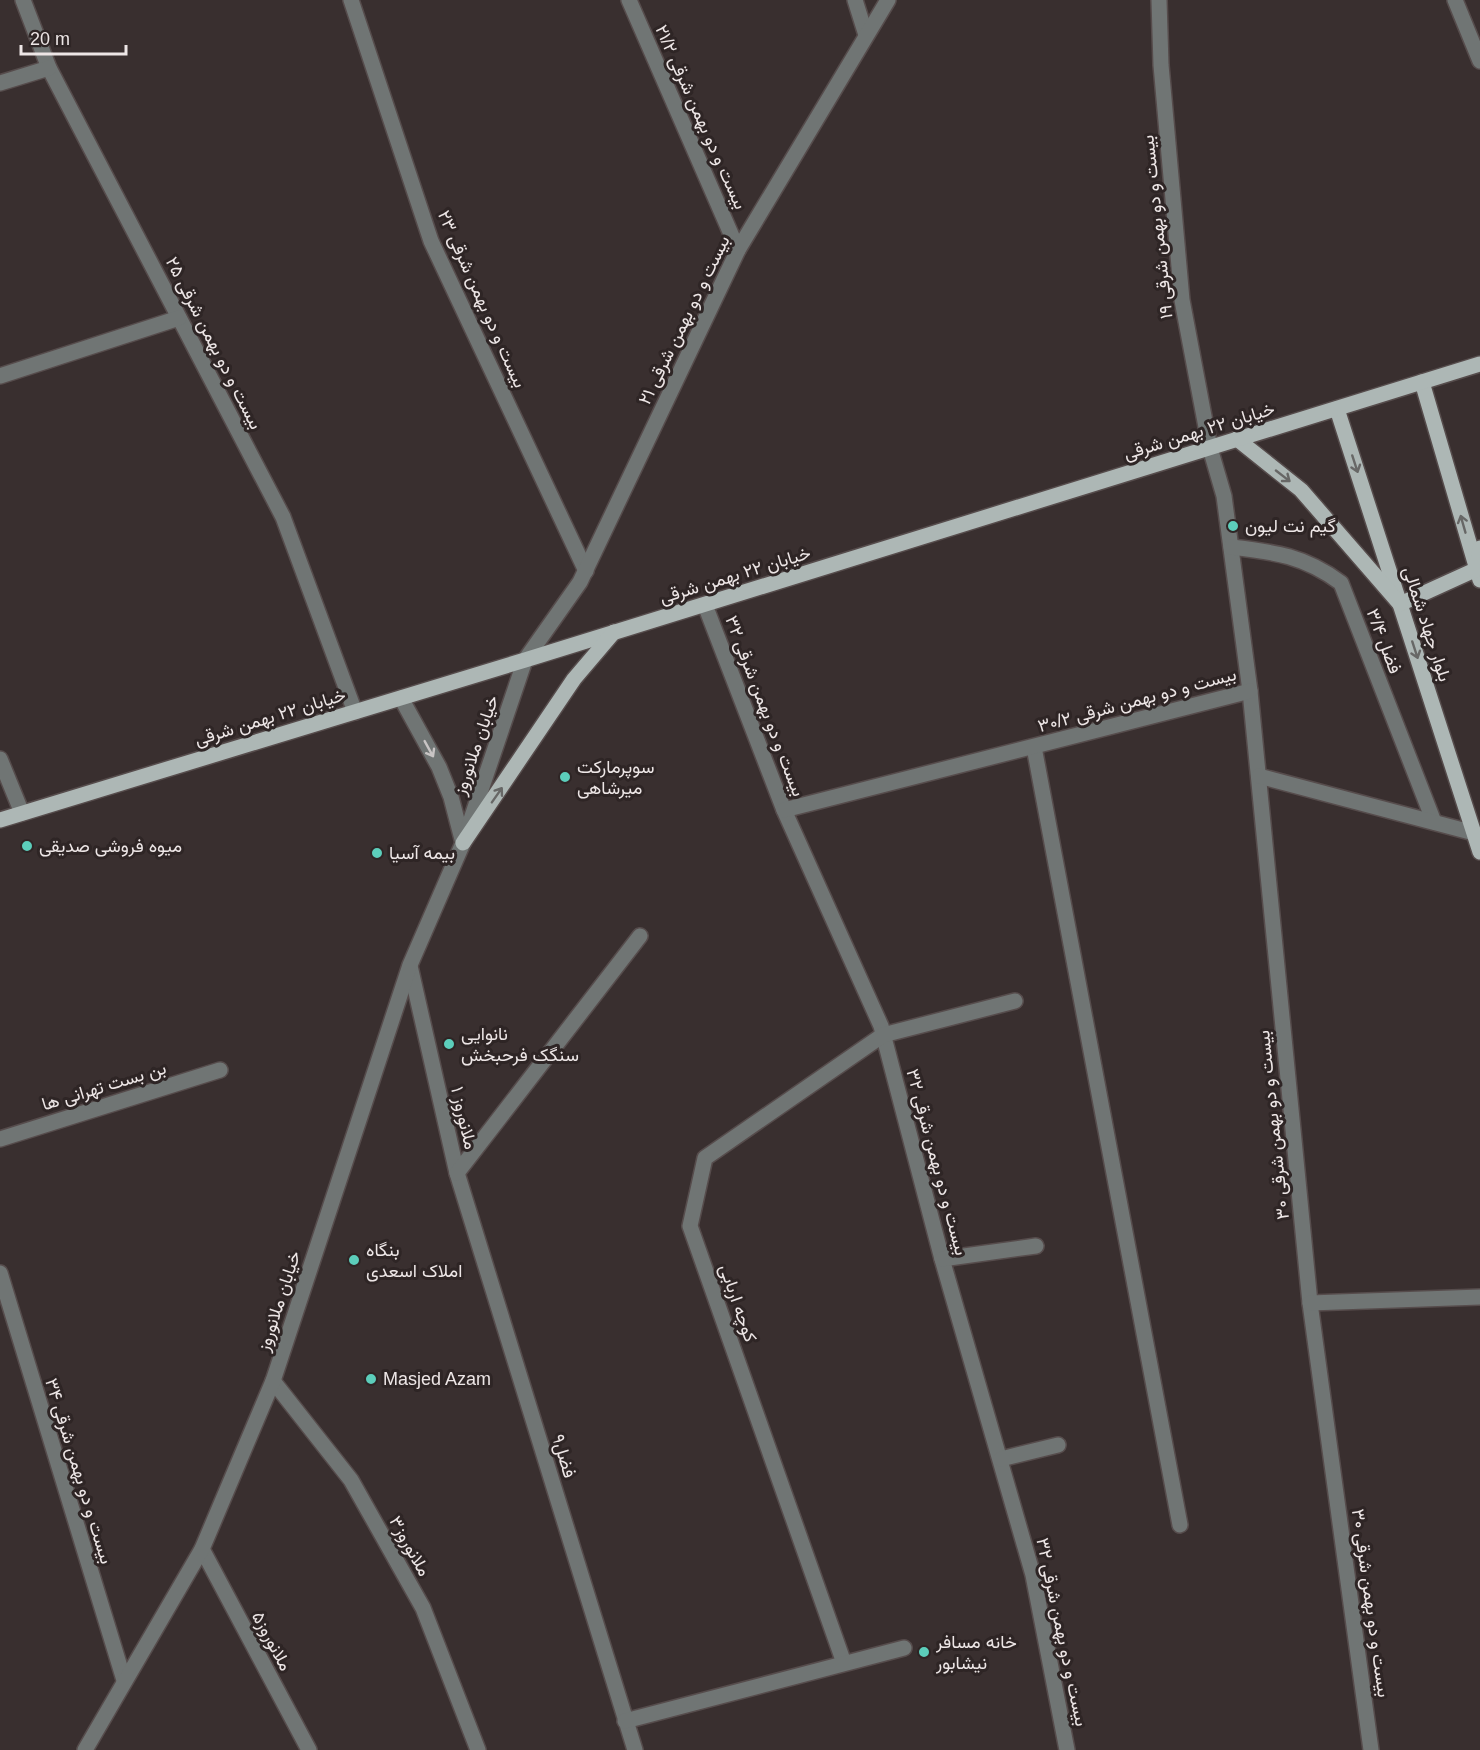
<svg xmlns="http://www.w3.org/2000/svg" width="1480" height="1750" viewBox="0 0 1480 1750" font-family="Helvetica,Vazirmatn,sans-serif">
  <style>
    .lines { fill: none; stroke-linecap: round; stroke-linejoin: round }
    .minor-casing { stroke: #564c4c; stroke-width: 18 }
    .major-casing { stroke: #564c4c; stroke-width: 18 }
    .minor { stroke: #707574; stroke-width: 15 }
    .major { stroke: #adb7b5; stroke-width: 15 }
    .oneway { stroke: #676766 }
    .oneway2 { stroke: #c8c4c4 }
    .poi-dot { fill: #5ccebb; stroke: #2e2525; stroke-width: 2 }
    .labels { text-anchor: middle; stroke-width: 6; stroke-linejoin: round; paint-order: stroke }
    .street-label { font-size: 18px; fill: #ede6e6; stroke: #2e2525 }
    .poi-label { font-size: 18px; fill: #ede6e6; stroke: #2e2525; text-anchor: start }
  </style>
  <rect width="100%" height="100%" fill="#392f2f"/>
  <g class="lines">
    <defs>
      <g id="minor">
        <path d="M23 0 49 68 283 517 355 712"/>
        <path d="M351 0 431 241 586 571"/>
        <path d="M629 0 738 250"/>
        <path d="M855 0 866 35"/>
        <path d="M1159 0 1161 65 1182 300 1210 448 1224 496 1250 691 1310 1303 1371 1750"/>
        <path d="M1455 0 1480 61"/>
        <path d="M0 83 49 68"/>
        <path d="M0 376 179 318"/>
        <path d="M1231 547C1275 552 1305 556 1341 583L1434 822"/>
        <path d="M705 605 784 810 881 1026 942 1259 1033 1575 1067 1750"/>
        <path d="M401 698 439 767 451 797 463 843"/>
        <path d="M1034 747 1180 1525"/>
        <path d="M0 759 22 813"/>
        <path d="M1259 776 1474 833"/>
        <path d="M784 810 1250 691"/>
        <path d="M410 966 457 1173 635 1750"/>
        <path d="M0 1139 220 1070"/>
        <path d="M457 1173 640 936"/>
        <path d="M942 1259 1036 1246"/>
        <path d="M0 1273 124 1680"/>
        <path d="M1310 1303 1480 1297"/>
        <path d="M273 1381 351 1480 423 1608 478 1750"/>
        <path d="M1001 1459 1058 1445"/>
        <path d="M202 1549 309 1750"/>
        <path d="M844 1663 690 1226 705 1158 883 1035 1015 1001"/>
        <path d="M625 1721 904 1648"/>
        <path d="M85 1750 202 1549 273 1381 410 965 463 843 525 660 580 582 738 250 888 0"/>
      </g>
      <g id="major">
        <path d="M1422 382 1480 580"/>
        <path d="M1337 409 1480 852"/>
        <path d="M1237 439 1301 490 1400 604 1477 569 1480 548"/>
        <path d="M0 820 525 660 1480 364"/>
        <path d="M463 843 574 679 614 632"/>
      </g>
    </defs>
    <use href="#minor" class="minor-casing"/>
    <use href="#major" class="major-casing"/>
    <use href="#minor" class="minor"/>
    <use href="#major" class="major"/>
  </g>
  <defs><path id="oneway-shaft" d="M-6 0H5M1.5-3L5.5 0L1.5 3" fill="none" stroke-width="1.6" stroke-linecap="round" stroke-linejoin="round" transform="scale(1.5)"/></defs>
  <g class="oneway">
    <use href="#oneway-shaft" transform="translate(1355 464) rotate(72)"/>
    <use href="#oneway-shaft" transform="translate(1283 476) rotate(38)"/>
    <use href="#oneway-shaft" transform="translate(1463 524) rotate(-106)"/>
    <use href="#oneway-shaft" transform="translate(1415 650) rotate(72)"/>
    <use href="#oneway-shaft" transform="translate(497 795) rotate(-55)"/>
  </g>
  <use class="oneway2" href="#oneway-shaft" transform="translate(429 749) rotate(61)"/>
  <g class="poi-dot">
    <circle cx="1233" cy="526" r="6"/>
    <circle cx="565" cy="777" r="6"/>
    <circle cx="27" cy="846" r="6"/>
    <circle cx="377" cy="853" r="6"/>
    <circle cx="449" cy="1044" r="6"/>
    <circle cx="354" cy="1260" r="6"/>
    <circle cx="371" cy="1379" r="6"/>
    <circle cx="924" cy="1652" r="6"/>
  </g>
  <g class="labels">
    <g class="street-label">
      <text transform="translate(701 117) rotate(66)" y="6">بیست و دو بهمن شرقی ۲۱/۲</text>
      <text transform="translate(1157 227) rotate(-96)" y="6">بیست و دو بهمن شرقی ۱۹</text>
      <text transform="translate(482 299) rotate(66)" y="6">بیست و دو بهمن شرقی ۲۳</text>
      <text transform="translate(684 320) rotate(-64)" y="6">بیست و دو بهمن شرقی ۲۱</text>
      <text transform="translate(214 343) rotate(63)" y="6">بیست و دو بهمن شرقی ۲۵</text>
      <text transform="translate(1199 431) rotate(-17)" y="6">خیابان ۲۲ بهمن شرقی</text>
      <text transform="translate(735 575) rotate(-17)" y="6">خیابان ۲۲ بهمن شرقی</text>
      <text transform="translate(1427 624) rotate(72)" y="6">بلوار جهاد شمالی</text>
      <text transform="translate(1384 641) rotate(69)" y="6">فضل ۳/۴</text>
      <text transform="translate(1137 700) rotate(-15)" y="6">بیست و دو بهمن شرقی ۳۰/۲</text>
      <text transform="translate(765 706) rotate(69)" y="6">بیست و دو بهمن شرقی ۳۲</text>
      <text transform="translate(270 717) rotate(-17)" y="6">خیابان ۲۲ بهمن شرقی</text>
      <text transform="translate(476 745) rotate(-71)" y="6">خیابان ملانوروز</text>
      <text transform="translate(104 1086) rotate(-17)" y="6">بن بست تهرانی ها</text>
      <text transform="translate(464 1118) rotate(77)" y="6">ملانوروز ۱</text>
      <text transform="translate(1273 1125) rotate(-96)" y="6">بیست و دو بهمن شرقی ۳۰</text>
      <text transform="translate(937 1162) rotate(75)" y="6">بیست و دو بهمن شرقی ۳۲</text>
      <text transform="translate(279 1301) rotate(-72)" y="6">خیابان ملانوروز</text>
      <text transform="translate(738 1303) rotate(71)" y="6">کوچه اربابی</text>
      <text transform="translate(564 1456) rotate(73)" y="6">فضل۹</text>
      <text transform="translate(79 1471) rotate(73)" y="6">بیست و دو بهمن شرقی ۳۴</text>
      <text transform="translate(410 1546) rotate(61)" y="6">ملانوروز۳</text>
      <text transform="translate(1371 1603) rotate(82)" y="6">بیست و دو بهمن شرقی ۳۰</text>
      <text transform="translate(1062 1632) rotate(78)" y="6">بیست و دو بهمن شرقی ۳۲</text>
      <text transform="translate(272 1641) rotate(62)" y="6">ملانوروز۵</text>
    </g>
    <g class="poi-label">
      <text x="1245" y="532">گیم نت لیون</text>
      <text x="577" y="773">سوپرمارکت<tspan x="577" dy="21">میرشاهی</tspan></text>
      <text x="39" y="852">میوه فروشی صدیقی</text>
      <text x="389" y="859">بیمه آسیا</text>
      <text x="461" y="1040">نانوایی<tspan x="461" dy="21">سنگک فرحبخش</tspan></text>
      <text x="366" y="1256">بنگاه<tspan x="366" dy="21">املاک اسعدی</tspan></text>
      <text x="383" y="1385">Masjed Azam</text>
      <text x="936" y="1648">خانه مسافر<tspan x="936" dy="21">نیشابور</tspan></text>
    </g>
  </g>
  <path d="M21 45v9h105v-9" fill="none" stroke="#ede6e6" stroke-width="3"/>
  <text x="30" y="45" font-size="18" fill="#ede6e6" stroke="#2e2525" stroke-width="4.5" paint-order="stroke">20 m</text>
</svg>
